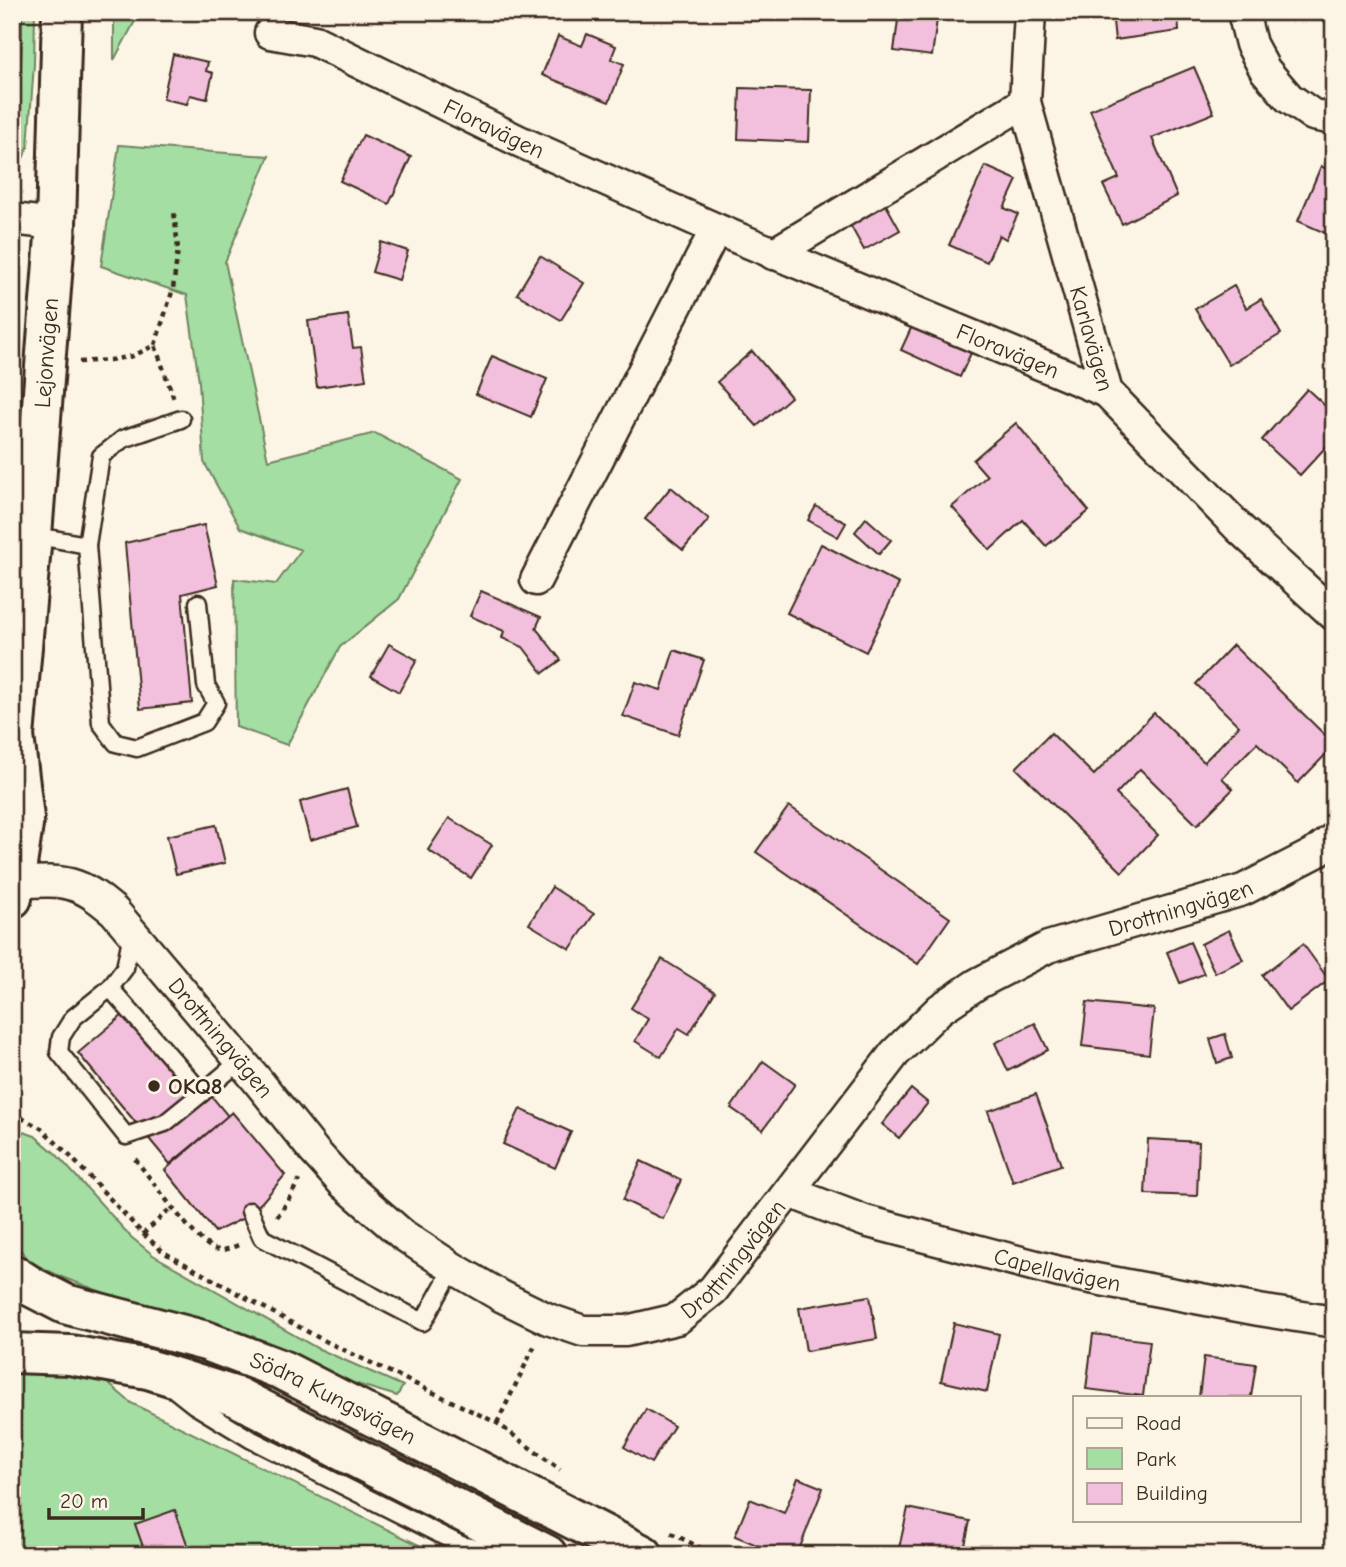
<svg xmlns="http://www.w3.org/2000/svg" width="1346" height="1567" viewBox="0 0 1346 1567" font-family="'Comic Neue',sans-serif">
  <style>
    .green { fill: #a4dea3; stroke: #708460; stroke-width: 2 }
    .building { fill: #f2bfdd; stroke: #3b2a1e; stroke-width: 2 }
    .lines { fill: none; stroke-linecap: round; stroke-linejoin: round }
    .lane-casing { stroke: #3b2a1e; stroke-width: 21 }
    .street-casing { stroke: #3b2a1e; stroke-width: 35 }
    .secondary-casing { stroke: #3b2a1e; stroke-width: 44 }
    .path { stroke: #3b2a1e; stroke-width: 4.5; stroke-dasharray: 5 5; stroke-linecap: butt }
    .lane { stroke: #fcf5e5; stroke-width: 16 }
    .street { stroke: #fcf5e5; stroke-width: 30 }
    .secondary { stroke: #fcf5e5; stroke-width: 38 }
    .poi-dot { fill: #3b2a1e; stroke: #fcf5e5; stroke-width: 2.5 }
    .labels { text-anchor: middle; stroke-width: 6; stroke-linejoin: round; paint-order: stroke }
    .street-label { font-size: 23px; fill: #3b2a1e; stroke: #fcf5e5 }
    .poi-label { font-size: 23px; font-weight: bold; fill: #3b2a1e; stroke: #fcf5e5; text-anchor: start }
  </style>
  <rect width="100%" height="100%" fill="#fcf5e5"/>
  <filter id="ink" filterUnits="userSpaceOnUse"><feTurbulence type="fractalNoise" baseFrequency=".0143" numOctaves="2"/><feDisplacementMap in="SourceGraphic" scale="14" xChannelSelector="R" yChannelSelector="G"/><feConvolveMatrix kernelMatrix="1 2 1 2 8 2 1 2 1" color-interpolation-filters="sRGB"/></filter>
  <g filter="url(#ink)">
    <g class="green">
      <path d="M22 12H35L34 64 28 147 16 174 22 44Z"/>
      <path d="M114 12H140L114 60Z"/>
      <path d="M119 145 269 156 225 262 268 460 375 433 462 479 399 599 340 647 287 745 236 727 234 579 276 584 301 550 240 528 204 462 199 382 187 295 101 266Z"/>
      <path d="M12 1128 35 1136 56 1154 131 1237 153 1255 317 1348 403 1386 397 1396 340 1379 64 1278 32 1263 12 1241Z"/>
      <path d="M12 1367 102 1378 131 1403 439 1555H12Z"/>
    </g>
    <g class="building">
      <path d="M899 12H938L932 56 894 51Z"/>
      <path d="M1112 12H1178L1179 31 1115 40Z"/>
      <path d="M587 34 616 46 611 59 624 64 609 102 542 75 558 36 582 46Z"/>
      <path d="M173 54 208 62 206 71 213 73 207 99 190 95 187 104 163 99Z"/>
      <path d="M1194 67 1214 113 1152 138 1177 196 1122 224 1103 185 1119 178 1090 110Z"/>
      <path d="M740 88 811 90 809 142 738 139Z"/>
      <path d="M363 135 411 157 389 204 340 181Z"/>
      <path d="M985 166 1017 180 1004 208 1018 214 1006 239 999 235 987 262 949 245Z"/>
      <path d="M1321 166 1334 173V237L1298 221Z"/>
      <path d="M885 203 900 230 864 250 849 223Z"/>
      <path d="M381 242 408 251 399 280 372 272Z"/>
      <path d="M540 256 584 283 561 320 517 294Z"/>
      <path d="M1234 286 1246 308 1261 299 1281 334 1229 365 1195 309Z"/>
      <path d="M348 315 353 348 361 347 366 380 317 387 308 321Z"/>
      <path d="M912 326 971 353 960 377 901 350Z"/>
      <path d="M752 351 791 397 757 426 717 382Z"/>
      <path d="M492 356 547 379 531 417 476 394Z"/>
      <path d="M1307 389 1334 414V438L1300 475 1262 440Z"/>
      <path d="M1016 423 1089 511 1046 546 1023 520 990 550 952 507 987 476 973 460Z"/>
      <path d="M671 487 709 519 683 550 645 519Z"/>
      <path d="M816 506 846 523 838 537 808 520Z"/>
      <path d="M866 518 891 540 879 554 855 532Z"/>
      <path d="M204 525 218 585 182 594 192 703 140 709 125 543Z"/>
      <path d="M821 544 899 584 866 652 787 613Z"/>
      <path d="M481 591 541 617 536 628 561 660 543 673 523 647 502 638 504 631 470 616Z"/>
      <path d="M389 644 417 660 399 692 371 676Z"/>
      <path d="M1233 645 1334 744V746L1298 783 1257 743 1222 778 1233 789 1197 825 1140 769 1116 794 1158 835 1122 872 1016 768 1051 733 1094 775 1154 713 1204 762 1239 726 1196 684Z"/>
      <path d="M674 650 704 660 678 735 623 716 635 682 661 690Z"/>
      <path d="M347 789 357 827 310 840 300 802Z"/>
      <path d="M789 806 950 918 918 964 756 852Z"/>
      <path d="M449 818 492 845 471 878 428 850Z"/>
      <path d="M216 825 225 863 176 874 167 836Z"/>
      <path d="M552 887 594 914 570 949 529 924Z"/>
      <path d="M1229 930 1243 960 1215 973 1201 944Z"/>
      <path d="M1190 942 1204 974 1180 983 1167 952Z"/>
      <path d="M1303 944 1329 980 1288 1011 1262 975Z"/>
      <path d="M662 959 715 992 689 1034 679 1028 661 1057 635 1041 648 1019 631 1008Z"/>
      <path d="M1087 1002 1154 1009 1149 1054 1082 1046Z"/>
      <path d="M136 1004 228 1116 170 1164 78 1053Z"/>
      <path d="M1035 1023 1048 1050 1008 1071 995 1043Z"/>
      <path d="M1225 1034 1232 1058 1217 1063 1210 1039Z"/>
      <path d="M763 1061 795 1084 763 1130 731 1108Z"/>
      <path d="M911 1089 928 1103 899 1138 882 1124Z"/>
      <path d="M1036 1094 1061 1165 1013 1182 988 1111Z"/>
      <path d="M520 1109 571 1132 555 1168 503 1144Z"/>
      <path d="M232 1112 285 1175 262 1202 244 1218 215 1232 165 1170Z"/>
      <path d="M1148 1139 1199 1142 1197 1196 1145 1194Z"/>
      <path d="M641 1161 681 1180 663 1219 623 1200Z"/>
      <path d="M870 1296 877 1339 806 1351 799 1308Z"/>
      <path d="M954 1323 999 1334 987 1392 941 1381Z"/>
      <path d="M1093 1334 1150 1341 1143 1396 1086 1389Z"/>
      <path d="M1204 1357 1256 1364 1251 1397H1199Z"/>
      <path d="M646 1409 674 1426 651 1463 624 1447Z"/>
      <path d="M798 1478 823 1488 797 1555H781L735 1536 750 1499 784 1513Z"/>
      <path d="M908 1508 970 1521 963 1555H930L899 1548Z"/>
      <path d="M175 1510 191 1555H146L135 1524Z"/>
    </g>
    <g class="lines">
      <defs>
        <g id="lane">
          <path d="M32 535 87 545 101 723 116 743 137 748 204 722 216 703 206 685 198 603"/>
          <path d="M87 545 101 456 123 439 181 419"/>
          <path d="M132 933 125 968 110 988 73 1018 61 1037 59 1052 126 1136 165 1123 202 1093"/>
          <path d="M110 988 202 1093 240 1061"/>
          <path d="M250 1211 262 1238 423 1322 453 1268"/>
          <path d="M175 1390 194 1405 250 1439 461 1545 494 1551 518 1552"/>
        </g>
        <g id="street">
          <path id="s1" d="M1030 12 1025 102 1107 392 1240 529 1334 615"/>
          <path d="M1243 12 1251 44 1265 70 1289 98 1313 115 1334 119"/>
          <path id="s2" d="M270 33 315 41 519 141 716 229 1107 392"/>
          <path d="M12 219 56 224"/>
          <path d="M773 254 1025 102"/>
          <path d="M536 580 716 229"/>
          <path id="s3" d="M12 883C32 882 57 879 76 886 90 891 102 901 114 911L257 1080 314 1151 343 1183 403 1235 453 1268 501 1296 548 1319 583 1331H626L677 1319 713 1290 895 1053 940 1009 977 984 1048 947 1243 890 1315 853 1334 838"/>
          <path id="s4" d="M789 1192 865 1221 1059 1272 1259 1310 1334 1322"/>
        </g>
        <g id="secondary">
          <path id="s5" d="M12 898 24 818 14 736 32 535 56 224 62 12"/>
          <path id="s6" d="M12 1274 32 1287 65 1304 206 1341 282 1370 643 1555"/>
          <path d="M12 1353 70 1355 148 1369 237 1397 547 1555"/>
        </g>
      </defs>
      <use href="#lane" class="lane-casing"/>
      <use href="#street" class="street-casing"/>
      <use href="#secondary" class="secondary-casing"/>
      <g class="path">
        <path d="M233 12 244 19"/>
        <path d="M12 127 16 12"/>
        <path d="M155 345 173 289 178 249 174 211"/>
        <path d="M79 362 110 360 133 356 155 345 174 399"/>
        <path d="M12 1113 41 1128 70 1156 143 1234 165 1253 321 1339 497 1423 560 1470"/>
        <path d="M135 1159C150 1177 195 1243 215 1249 223 1252 233 1247 241 1244"/>
        <path d="M277 1217 288 1201 299 1180"/>
        <path d="M143 1234 172 1207"/>
        <path d="M497 1423 535 1345"/>
        <path d="M671 1533 715 1555"/>
      </g>
      <use href="#lane" class="lane"/>
      <use href="#street" class="street"/>
      <use href="#secondary" class="secondary"/>
    </g>
  </g>
  <circle class="poi-dot" cx="154" cy="1086" r="7"/>
  <g class="labels">
    <g class="street-label">
      <text dy="8" stroke="none"><textPath href="#s2" startOffset="245">Floravägen</textPath></text>
      <text dy="8" stroke="none"><textPath href="#s1" startOffset="336">Karlavägen</textPath></text>
      <text dy="8" stroke="none"><textPath href="#s2" startOffset="805">Floravägen</textPath></text>
      <text dy="8" stroke="none"><textPath href="#s5" startOffset="548">Lejonvägen</textPath></text>
      <text dy="8" stroke="none"><textPath href="#s3" startOffset="1516">Drottningvägen</textPath></text>
      <text dy="8" stroke="none"><textPath href="#s3" startOffset="276">Drottningvägen</textPath></text>
      <text dy="8" stroke="none"><textPath href="#s3" startOffset="928">Drottningvägen</textPath></text>
      <text dy="8" stroke="none"><textPath href="#s4" startOffset="280">Capellavägen</textPath></text>
      <text dy="8" stroke="none"><textPath href="#s6" startOffset="346">Södra Kungsvägen</textPath></text>
    </g>
    <g class="poi-label">
      <text x="168" y="1094">OKQ8</text>
    </g>
  </g>
  <rect width="1346" height="1567" fill="none" stroke="#fcf5e5" stroke-width="42"/>
  <rect x="21" y="21" width="1304" height="1525" fill="none" stroke="#3b2a1e" stroke-width="2.5" filter="url(#ink)"/>
  <rect x="1073" y="1396" width="228" height="126" fill="#fcf5e5" stroke="#afa495" stroke-width="2"/>
  <rect x="1087" y="1418" width="35" height="10" fill="#fcf5e5" stroke="#afa495" stroke-width="2"/>
  <text x="1136" y="1430" font-size="21" fill="#3b2a1e">Road</text>
  <rect x="1087" y="1448" width="35" height="21" fill="#a4dea3" stroke="#afa495" stroke-width="2"/>
  <text x="1136" y="1466" font-size="21" fill="#3b2a1e">Park</text>
  <rect x="1087" y="1483" width="35" height="21" fill="#f2bfdd" stroke="#afa495" stroke-width="2"/>
  <text x="1136" y="1500" font-size="21" fill="#3b2a1e">Building</text>
  <path d="M49 1508v10h94v-10" fill="none" stroke="#3b2a1e" stroke-width="3.5"/>
  <text x="60" y="1508" font-size="21" fill="#3b2a1e" stroke="#fcf5e5" stroke-width="5" paint-order="stroke">20 m</text>
</svg>
